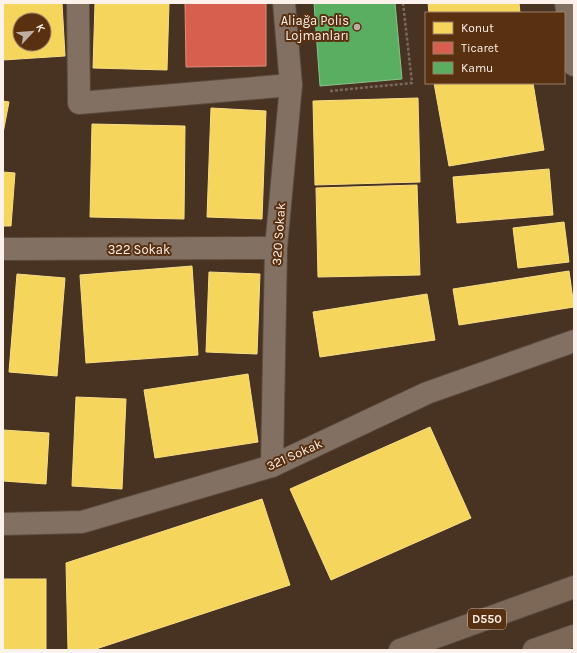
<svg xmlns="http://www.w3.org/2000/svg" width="577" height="653" viewBox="0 0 577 653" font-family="Karla,sans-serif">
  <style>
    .homes { fill: #f6d55c; stroke: #f8de87; fill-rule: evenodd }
    .shops { fill: #d6604d; stroke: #e28c7c }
    .public { fill: #5aae61; stroke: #8bc28a }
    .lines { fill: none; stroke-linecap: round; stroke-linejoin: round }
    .street-casing { stroke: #594b40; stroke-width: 24 }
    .secondary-casing { stroke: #594b40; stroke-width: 24 }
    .highway-casing { stroke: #594b40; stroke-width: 24 }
    .path { stroke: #7b695d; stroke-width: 2.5; stroke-dasharray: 3 2; stroke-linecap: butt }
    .street { stroke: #827063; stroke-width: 22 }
    .secondary { stroke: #827063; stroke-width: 22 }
    .highway { stroke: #7d6858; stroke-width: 22 }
    .poi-dot { fill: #beafa4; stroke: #593010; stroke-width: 1.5 }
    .labels { text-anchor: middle; stroke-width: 4; stroke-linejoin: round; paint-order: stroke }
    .shield { fill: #593010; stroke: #ccb8a9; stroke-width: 1 }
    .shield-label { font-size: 12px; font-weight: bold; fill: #fdf2eb }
    .poi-label { font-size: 13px; fill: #fdf2eb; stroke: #593010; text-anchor: end }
    .street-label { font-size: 13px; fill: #fdf2eb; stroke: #593010 }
  </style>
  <rect width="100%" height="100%" fill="#483221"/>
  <g class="homes">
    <path d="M3 3H62L65 56 3 60ZM20 20H44V44H20Z"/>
    <path d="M95 3H169L167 70 93 68Z"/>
    <path d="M428 3H519L520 13H429Z"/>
    <path d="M434 83H533L544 150 449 166Z"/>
    <path d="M418 98 420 182 315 185 313 101Z"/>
    <path d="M3 101 9 102 3 133Z"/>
    <path d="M211 108 266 111 262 219 207 217Z"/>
    <path d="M92 124 185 126 184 219 90 217Z"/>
    <path d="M549 169 553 215 457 223 453 177Z"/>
    <path d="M3 172 15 173 11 226H3Z"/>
    <path d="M417 185 420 275 318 277 316 188Z"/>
    <path d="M564 222 569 262 518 268 513 228Z"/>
    <path d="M192 266 198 355 86 363 80 275Z"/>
    <path d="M569 271 574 307 459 325 453 289Z"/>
    <path d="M209 272 260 274 257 354 206 352Z"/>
    <path d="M17 274 65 278 57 376 9 372Z"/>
    <path d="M427 294 435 340 320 357 313 312Z"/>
    <path d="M248 374 258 442 155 458 144 390Z"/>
    <path d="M76 397 126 399 122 489 72 486Z"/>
    <path d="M430 427 471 518 331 580 290 489Z"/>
    <path d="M3 430 49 433 46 484 3 481Z"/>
    <path d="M262 499 290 585 93 650H68L66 563Z"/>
    <rect x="3" y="579" width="43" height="71"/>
  </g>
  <path class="shops" d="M185 3H266V66L186 67Z"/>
  <path class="public" d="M314 3H395L402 79 320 86Z"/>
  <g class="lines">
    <defs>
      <g id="street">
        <path d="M78 3 79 103 291 85"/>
        <path d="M3 249 276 248"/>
        <path d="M272 466 276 248 291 85 284 3"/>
        <path d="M3 524 82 522 272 466 427 393 574 341"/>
      </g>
      <path id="secondary" d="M566 3 574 65"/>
      <g id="highway">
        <path d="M400 650 574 587"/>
        <path d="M534 650 574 636"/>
      </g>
    </defs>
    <use href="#street" class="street-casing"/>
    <use href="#secondary" class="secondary-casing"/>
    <use href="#highway" class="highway-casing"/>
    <path class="path" d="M330 91 412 83 403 3"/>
    <use href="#street" class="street"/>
    <use href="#secondary" class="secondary"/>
    <use href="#highway" class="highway"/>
  </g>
  <circle class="poi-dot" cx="357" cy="27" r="4"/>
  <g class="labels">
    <rect class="shield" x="468" y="609" width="38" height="20" rx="3"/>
    <g class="shield-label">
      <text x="487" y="623">D550</text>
    </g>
    <g class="poi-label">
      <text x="349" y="25">Aliağa Polis<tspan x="349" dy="15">Lojmanları</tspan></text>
    </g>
    <g class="street-label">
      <text transform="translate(278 234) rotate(-86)" y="5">320 Sokak</text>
      <text x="139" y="254">322 Sokak</text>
      <text transform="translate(294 454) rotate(-24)" y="5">321 Sokak</text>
    </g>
  </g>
  <rect width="577" height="653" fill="none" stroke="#fdf2eb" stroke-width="8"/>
  <rect x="425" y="12" width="140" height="72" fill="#593010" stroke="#9b7e68"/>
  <rect x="433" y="22" width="20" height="12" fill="#f6d55c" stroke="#9b7e68"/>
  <text x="461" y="32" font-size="12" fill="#fdf2eb">Konut</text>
  <rect x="433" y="42" width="20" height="12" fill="#d6604d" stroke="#9b7e68"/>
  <text x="461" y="52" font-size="12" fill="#fdf2eb">Ticaret</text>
  <rect x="433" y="62" width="20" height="12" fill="#5aae61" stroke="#9b7e68"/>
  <text x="461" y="72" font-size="12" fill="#fdf2eb">Kamu</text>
  <g transform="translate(32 32) rotate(64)"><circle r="19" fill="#593010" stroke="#9b7e68"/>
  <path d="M0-3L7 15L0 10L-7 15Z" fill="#beafa4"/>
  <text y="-6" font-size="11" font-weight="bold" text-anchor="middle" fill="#fdf2eb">K</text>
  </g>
</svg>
